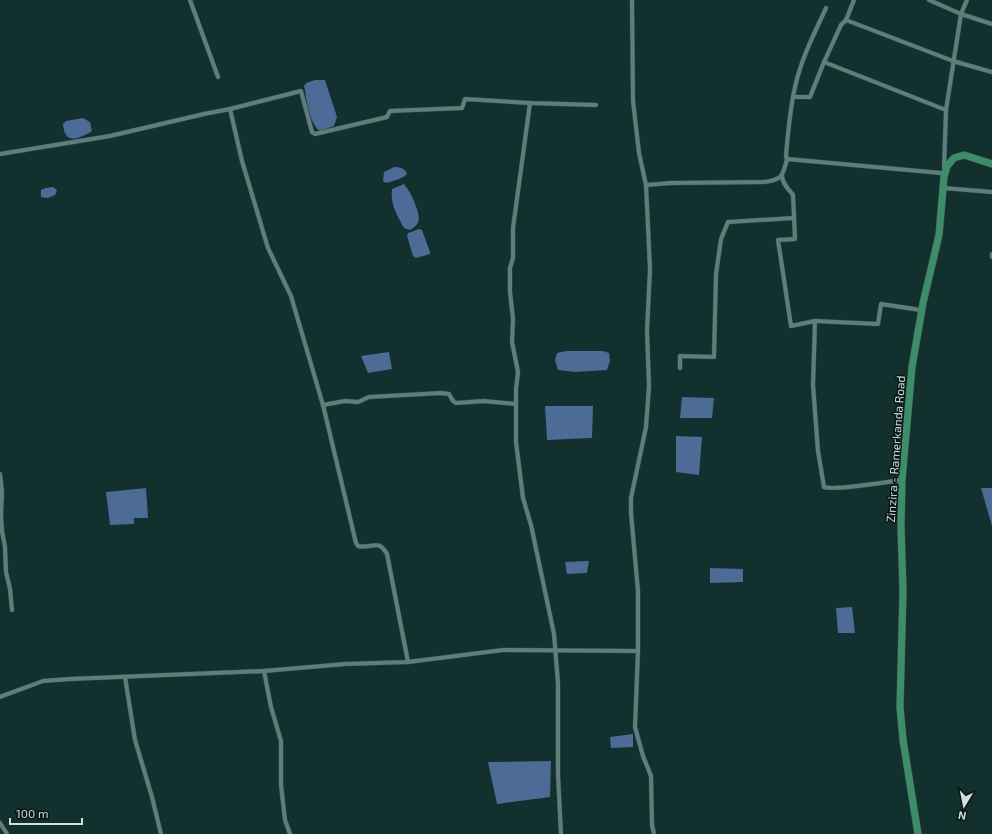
<svg xmlns="http://www.w3.org/2000/svg" width="992" height="834" viewBox="0 0 992 834" font-family="'Exo 2',sans-serif">
  <style>
    .water { fill: #4c6b97 }
    .lines { fill: none; stroke-linecap: round; stroke-linejoin: round }
    .street-casing { stroke: #364c4a; stroke-width: 5 }
    .primary-casing { stroke: #364c4a; stroke-width: 8 }
    .street { stroke: #5e7e7b; stroke-width: 4 }
    .primary { stroke: #3c8d68; stroke-width: 7 }
    .labels { text-anchor: middle; stroke-width: 3; stroke-linejoin: round; paint-order: stroke }
    .street-label { font-size: 12px; fill: #cedfdd; stroke: #091615 }
  </style>
  <rect width="100%" height="100%" fill="#11302e"/>
  <g class="water">
    <path d="M315 80H325L337 117 334 126 320 131C311 127 306 100 305 90L304 86 306 83Z"/>
    <path d="M83 118 90 122 92 131C88 134 84 135 80 137 68 142 64 135 63 124L66 121Z"/>
    <path d="M394 167C400 167 405 168 407 174 402 179 393 181 386 183L383 181 384 172Z"/>
    <path d="M404 184C411 193 413 198 417 209 420 219 420 225 410 230L404 228C397 215 390 204 392 189Z"/>
    <path d="M53 187 57 190 55 195 48 198 41 197V190L46 188Z"/>
    <path d="M419 229 422 230 430 252V254L416 258 413 256 407 236 408 233Z"/>
    <path d="M566 351H603L609 353 610 361 607 370 575 372 558 370 555 360 557 353Z"/>
    <path d="M389 352 392 369 368 373 361 356Z"/>
    <path d="M682 397 714 398 712 418H680Z"/>
    <path d="M545 406H593L592 438 547 440Z"/>
    <path d="M676 436 702 437 699 475 676 472Z"/>
    <path d="M146 488 148 518H134V524L110 525 106 492Z"/>
    <path d="M981 488H992V526Z"/>
    <path d="M589 561 587 573 567 574 565 562Z"/>
    <path d="M710 568 743 569V582L710 583Z"/>
    <path d="M852 607 855 633H838L836 608Z"/>
    <path d="M633 734V747L611 748 610 737Z"/>
    <path d="M551 761 550 797 497 804 488 762Z"/>
  </g>
  <g class="lines">
    <defs>
      <g id="street">
        <path d="M190 0 218 77"/>
        <path d="M632 0 633 101 639 153 646 185"/>
        <path d="M929 0 961 14 946 110 944 168"/>
        <path d="M967 0 961 14 992 24"/>
        <path d="M846 20 953 61 992 72"/>
        <path d="M824 62 946 110"/>
        <path d="M793 97H810L824 62 841 25 846 20 854 0"/>
        <path d="M530 103 513 228V258L510 268V292L513 319 512 342 518 372 516 389V442L523 498 531 525 554 634 558 683V775L561 834"/>
        <path d="M230 109 301 91 312 132 315 134 387 117 390 111 462 108 465 99 530 103 596 105"/>
        <path d="M0 154 110 136 204 114 230 109 242 161 268 248 291 296 323 405 356 543 358 546C373 549 378 538 387 554L408 662"/>
        <path d="M787 159 786 156C788 131 790 107 796 83 802 57 815 32 826 8"/>
        <path d="M782 176C783 185 788 188 793 195L795 239 778 240 791 326 815 321 813 385 818 451 824 487C835 491 887 482 902 480"/>
        <path d="M943 188 992 192"/>
        <path d="M992 254V257"/>
        <path d="M815 321 878 324 881 304 921 310"/>
        <path d="M680 368V356L714 357 716 274 721 239 728 222 793 218"/>
        <path d="M323 405 345 401 358 402 369 397 441 393 449 394 453 401 456 403 484 401 516 404"/>
        <path d="M0 474 2 492 1 516 2 531 5 547 6 572 10 589 12 610"/>
        <path d="M264 671 271 707 281 741V785L285 820 290 834"/>
        <path d="M125 677 135 740 152 797 161 834"/>
        <path d="M0 697 43 681 70 679 264 671 345 664 408 662 503 650 638 651"/>
        <path d="M0 823 7 834"/>
        <path d="M654 834 652 825 651 776 643 756 635 727 638 651V591L631 513V498L646 427 649 386 647 330 650 269 646 185 671 183 764 182C782 180 783 176 787 159L941 173 944 176"/>
      </g>
      <path id="primary" d="M918 834 903 740 900 707 903 591 901 526 902 480 912 367 923 303 939 235 944 177 947 166 954 158 964 155 992 164"/>
    </defs>
    <use href="#street" class="street-casing"/>
    <use href="#primary" class="primary-casing"/>
    <use href="#street" class="street"/>
    <use href="#primary" class="primary"/>
  </g>
  <g class="labels">
    <g class="street-label">
      <text transform="translate(896 449) rotate(-86)" y="4">Zinzira - Ramerkanda Road</text>
    </g>
  </g>
  <g transform="translate(964 806) rotate(190)" stroke="#091615" stroke-width="3" paint-order="stroke">
  <path d="M0-3L7 15L0 10L-7 15Z" fill="#cedfdd"/>
  <text y="-6" font-size="11" font-weight="bold" text-anchor="middle" fill="#cedfdd">N</text>
  </g>
  <path d="M10 818v6h72v-6" fill="none" stroke="#cedfdd" stroke-width="2"/>
  <text x="16" y="818" font-size="12" fill="#cedfdd" stroke="#091615" stroke-width="3" paint-order="stroke">100 m</text>
</svg>
